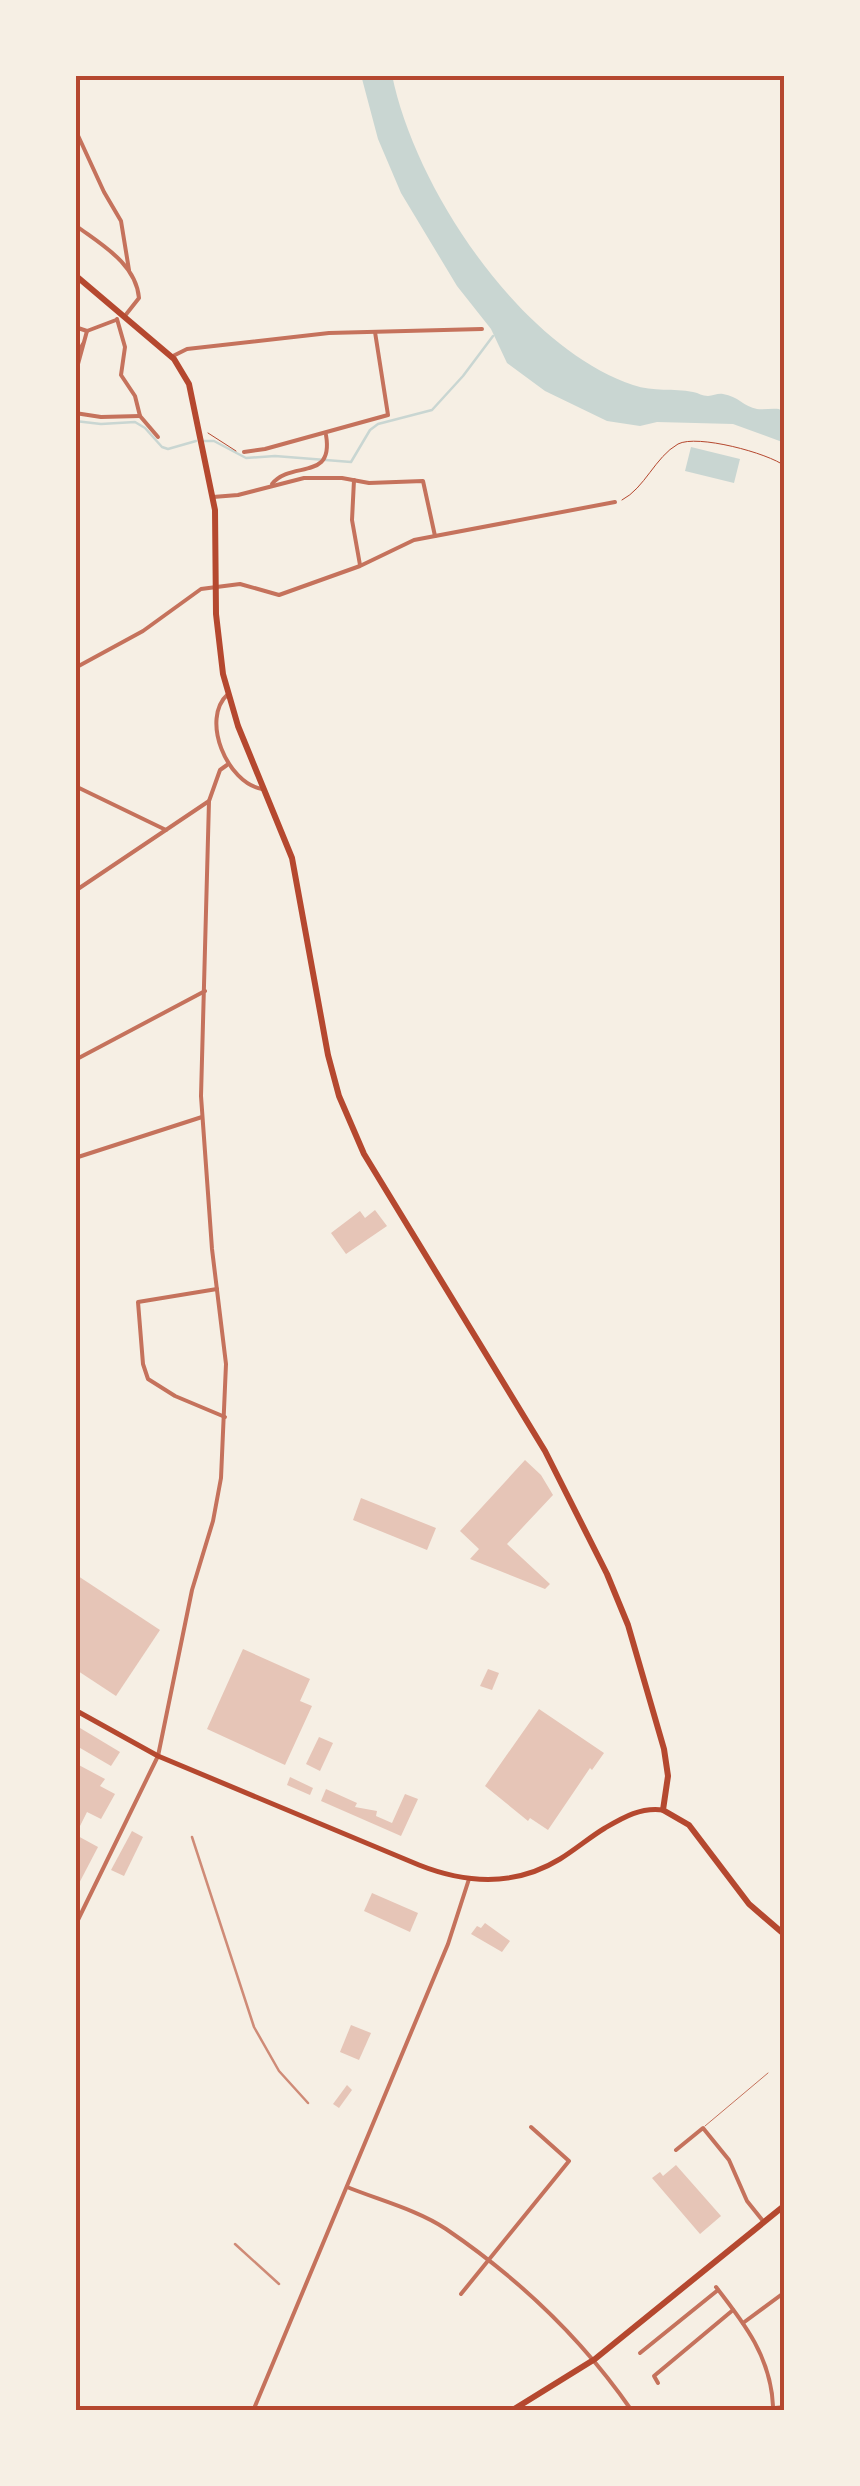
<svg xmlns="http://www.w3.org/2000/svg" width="860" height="2486" viewBox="0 0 860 2486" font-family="'Roboto Condensed',sans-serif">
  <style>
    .water { fill: #c9d6d2 }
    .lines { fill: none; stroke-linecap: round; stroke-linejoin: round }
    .stream { stroke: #c9d6d2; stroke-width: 2.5 }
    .building { fill: #e6c5b7 }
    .path { stroke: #b5482f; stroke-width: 1 }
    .service { stroke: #c5725c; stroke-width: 1 }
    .minor { stroke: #c5725c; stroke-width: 4 }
    .secondary { stroke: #b5482f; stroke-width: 5 }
    .primary { stroke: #b5482f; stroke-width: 6 }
    .rail { stroke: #cf8b77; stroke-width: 2.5 }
    .neatline { fill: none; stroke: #b5482f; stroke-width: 4 }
  </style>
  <rect width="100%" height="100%" fill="#f6efe4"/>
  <g class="water">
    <path d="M361 75H392C415 188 520 347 633 385 654 392 673 388 693 392 699 393 702 396 708 396 713 396 718 393 723 394 738 396 744 407 757 409 764 410 771 408 779 409L785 414V443L733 424 657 422 640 426 607 421 545 391 507 363 491 329 457 286 401 193 378 139Z"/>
    <path d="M691 447 740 459 734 483 685 471Z"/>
  </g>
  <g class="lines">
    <g class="stream">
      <path d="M75 421 101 424 135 422 145 428 162 447 168 449 196 441"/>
      <path d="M204 441H214L246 458 275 456 351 462 370 430 378 424 432 410 463 376 493 336"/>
    </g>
  </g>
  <g class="building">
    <path d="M375 1210 387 1226 346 1254 331 1233 360 1211 365 1218Z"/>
    <path d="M525 1460 541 1475 553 1495 507 1544 550 1584 545 1589 470 1559 479 1549 460 1531Z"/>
    <path d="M361 1498 436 1528 427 1550 353 1520Z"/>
    <path d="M75 1574 160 1630 116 1696 75 1669Z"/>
    <path d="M243 1649 310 1679 300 1701 312 1706 285 1765 207 1729Z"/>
    <path d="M488 1669 499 1673 492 1690 480 1686Z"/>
    <path d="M539 1709 604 1753 592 1770 590 1768 548 1830 530 1818 528 1821 485 1786Z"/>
    <path d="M75 1725 120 1752 111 1766 75 1745Z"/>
    <path d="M319 1737 333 1743 320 1771 306 1764Z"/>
    <path d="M75 1763 105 1779 100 1786 115 1794 101 1819 87 1812 80 1826 75 1823Z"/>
    <path d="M290 1777 313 1788 310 1795 287 1785Z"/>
    <path d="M326 1789 357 1803 355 1807 377 1811 376 1816 392 1823 405 1794 418 1799 401 1836 321 1801Z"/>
    <path d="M132 1831 143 1837 124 1876 111 1870Z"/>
    <path d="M76 1835 98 1847 75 1891V1838Z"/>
    <path d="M372 1893 418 1913 410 1932 364 1911Z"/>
    <path d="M485 1923 510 1941 502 1952 471 1934 477 1926 481 1928Z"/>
    <path d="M351 2025 371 2033 359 2060 340 2052Z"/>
    <path d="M347 2085 352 2090 339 2108 333 2104Z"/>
    <path d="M676 2165 721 2216 700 2234 652 2178 660 2172 663 2176Z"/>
  </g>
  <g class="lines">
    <g class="path">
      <path d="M208 433 236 451"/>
      <path d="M622 500C645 488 655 457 678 444 697 434 768 453 785 466"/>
    </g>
    <path class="service" d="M705 2126 768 2073"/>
    <g class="minor">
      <path d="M75 129 104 192 121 221 129 270"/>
      <path d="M75 225C100 244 136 263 139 298L124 317"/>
      <path d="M117 319 125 347 121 375 135 396 140 416 158 437"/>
      <path d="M75 327 87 331 116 320"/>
      <path d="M75 357 83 344"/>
      <path d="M171 357 187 349 329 333 482 329"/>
      <path d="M75 375 87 331"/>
      <path d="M75 413 101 417 140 416"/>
      <path d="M244 452 265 449 388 415 375 332"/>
      <path d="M354 480 352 520 360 565"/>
      <path d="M272 484C291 460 334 482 326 435"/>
      <path d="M213 497 238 495 304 478H342L369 483 423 481 435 536"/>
      <path d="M75 668 143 631 201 589 240 584 279 595 360 566 414 540 615 502"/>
      <path d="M228 694C200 719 227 783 262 789"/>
      <path d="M75 786 166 830"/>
      <path d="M75 891 209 801 220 770 227 765"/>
      <path d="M75 1060 205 991"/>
      <path d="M75 1158 202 1117"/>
      <path d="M217 1289 138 1302 143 1364 148 1379 175 1396 225 1417"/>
      <path d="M75 1926 158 1756 192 1590 213 1521 221 1478 226 1364 212 1249 201 1096 209 801"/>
      <path d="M676 2150 703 2128 729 2160 747 2201 763 2221"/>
      <path d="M347 2187C379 2200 418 2210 446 2229 518 2278 583 2340 632 2411"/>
      <path d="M716 2287C745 2324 771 2358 773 2406"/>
      <path d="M461 2294 569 2161 531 2127"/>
      <path d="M743 2323 785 2292"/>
      <path d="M640 2353 718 2290"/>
      <path d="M658 2383 654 2376 733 2310"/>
      <path d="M253 2411 448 1944 469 1879"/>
      <path d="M742 2411 785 2407"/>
    </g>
    <path class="secondary" d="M75 1710 158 1756 419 1865C467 1884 516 1886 560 1859 576 1849 590 1837 605 1828 624 1817 641 1807 663 1810"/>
    <g class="primary">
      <path d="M75 275 174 359 189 384 215 510 216 614 223 674 238 726 292 858 328 1055 339 1096 364 1154 545 1451 607 1574 628 1625 664 1749 668 1776 663 1810 689 1825 749 1904 785 1935"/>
      <path d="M511 2411 595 2359 785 2205"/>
    </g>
    <g class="rail">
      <path d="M192 1837 254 2027 279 2071 308 2103"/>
      <path d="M235 2244 279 2284"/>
    </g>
  </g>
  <rect width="860" height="2486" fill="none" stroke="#f6efe4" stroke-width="155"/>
  <rect x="78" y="78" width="704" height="2330" class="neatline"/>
</svg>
